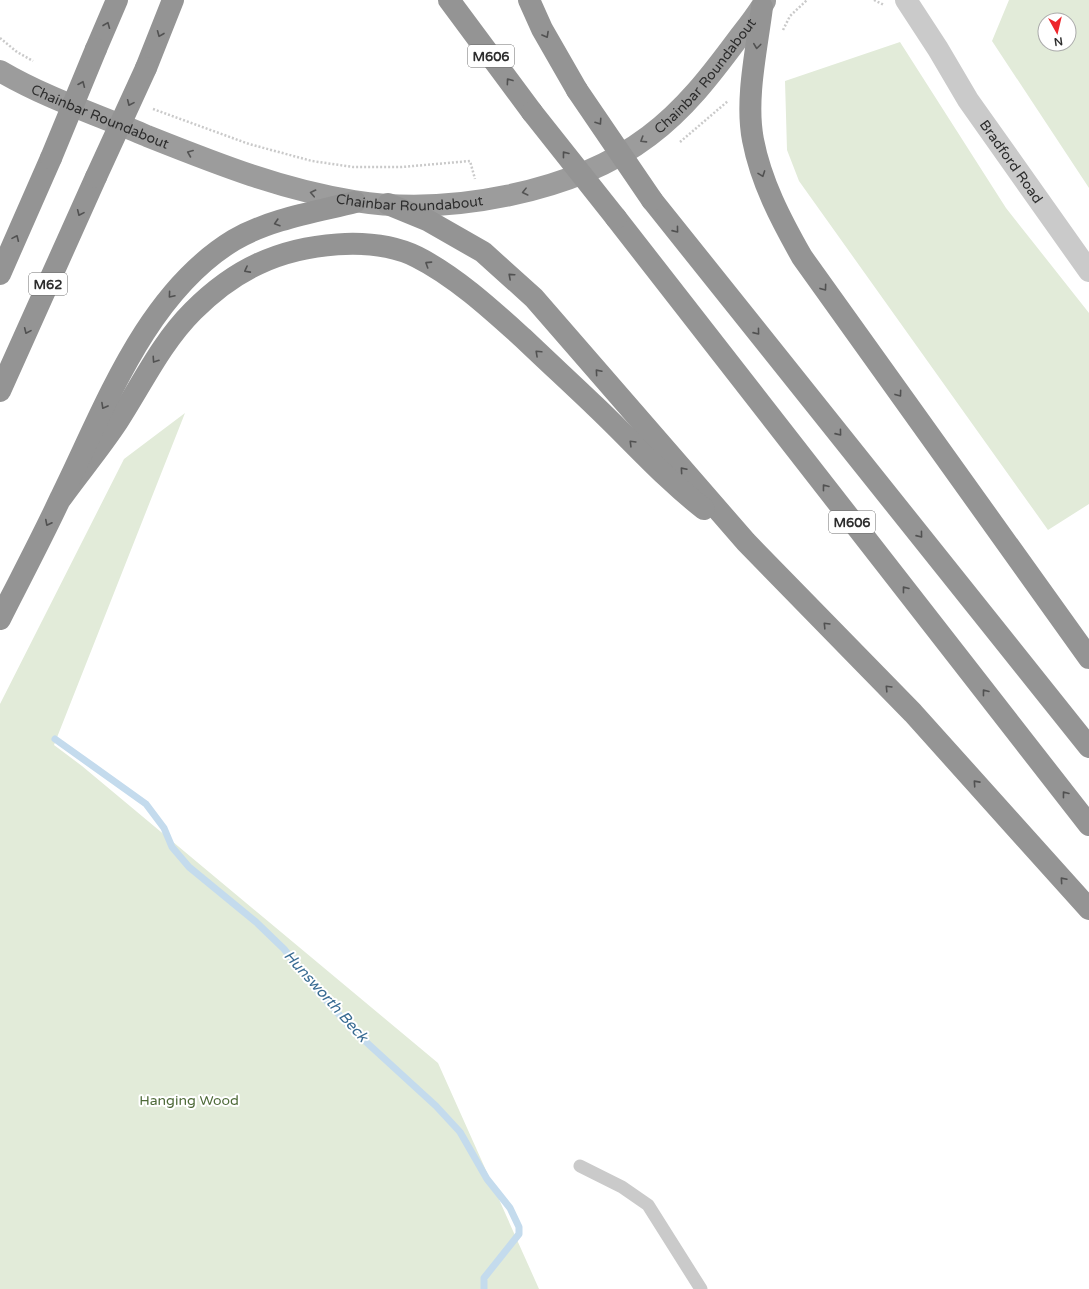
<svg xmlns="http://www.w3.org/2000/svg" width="1089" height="1289" viewBox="0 0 1089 1289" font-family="'Varela Round',sans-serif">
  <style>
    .green { fill: #e2ebd9; fill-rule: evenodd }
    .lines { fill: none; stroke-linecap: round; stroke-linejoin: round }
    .stream { stroke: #c4dbed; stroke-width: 7 }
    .path { stroke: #cacaca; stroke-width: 2.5; stroke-dasharray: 2 2; stroke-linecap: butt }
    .service { stroke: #cacaca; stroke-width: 13 }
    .tertiary { stroke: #cacaca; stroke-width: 22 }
    .trunk { stroke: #9c9c9c; stroke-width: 22 }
    .motorway { stroke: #949494; stroke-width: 22 }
    .motorway-bridge { stroke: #949494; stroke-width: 22 }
    .oneway { stroke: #515151 }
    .oneway2 { stroke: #545454 }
    .labels { text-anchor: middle; stroke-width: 4; stroke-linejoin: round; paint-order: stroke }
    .shield { fill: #fff; stroke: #6c6c6c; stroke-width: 1 }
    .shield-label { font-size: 13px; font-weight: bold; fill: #2d2d2d }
    .street-label { font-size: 14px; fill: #2d2d2d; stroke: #fff }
    .park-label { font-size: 14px; fill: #4e6a39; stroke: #fff }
    .water-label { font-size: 15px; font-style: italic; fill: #386b92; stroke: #fff }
  </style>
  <rect width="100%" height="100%" fill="#fff"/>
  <g class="green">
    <path d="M1009 0H1089V188L992 41ZM1045 20H1069V44H1045Z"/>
    <path d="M900 42 1006 208 1089 313V504L1048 530 799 181 787 150 785 81Z"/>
    <path d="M185 413 54 745 82 766 438 1063 539 1289H0V704L124 459Z"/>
  </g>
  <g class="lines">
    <path class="stream" d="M55 739 146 804 164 828 172 847 189 867 256 922 284 949 316 989 353 1030 436 1106 460 1132 487 1179 510 1208 519 1227V1234L484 1278V1289"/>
    <g class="path">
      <path d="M874 0 884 5"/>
      <path d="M783 30 790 16 807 0"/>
      <path d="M0 38 17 52 33 61"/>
      <path d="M153 109 249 144 312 161 353 167H402L470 161 475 179"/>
      <path d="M680 142 728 101"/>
    </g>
    <path class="service" d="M580 1166 622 1187 648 1205 701 1289"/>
    <path class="tertiary" id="s1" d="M906 0 938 49 968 100 1089 271"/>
    <path class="trunk" id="s2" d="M0 71C46 98 98 115 147 136 215 163 282 190 354 201 447 216 574 193 649 136 685 109 711 75 737 40 747 27 757 15 765 1"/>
    <g class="motorway">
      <path d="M449 0 532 112"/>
      <path d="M529 0 542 29 577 90"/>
      <path d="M762 7C757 48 745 99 753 140 761 182 781 220 802 257L1089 658"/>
      <path d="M96 49 117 0"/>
      <path d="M146 68 173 0"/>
      <path d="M652 200 1089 747"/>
      <path d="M388 204 427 220 483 252 534 298 746 542 913 713 1089 909"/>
      <path d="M616 218 1089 825"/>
      <path d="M0 274 51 158"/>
      <path d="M0 391 96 177"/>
      <path d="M62 497C80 472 101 447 118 421 142 384 161 343 193 311 212 292 234 275 258 264 303 243 372 235 417 257 455 276 492 310 523 338 547 361 571 383 595 406 631 440 664 478 704 509"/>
      <path d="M0 619C20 579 42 538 61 497 105 408 145 294 234 240 270 219 315 212 355 202"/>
    </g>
    <g class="motorway-bridge">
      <path d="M577 90 652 200"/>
      <path d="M532 112 616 218"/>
      <path d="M51 158 96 49"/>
      <path d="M96 177 146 68"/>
    </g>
  </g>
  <defs><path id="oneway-chevron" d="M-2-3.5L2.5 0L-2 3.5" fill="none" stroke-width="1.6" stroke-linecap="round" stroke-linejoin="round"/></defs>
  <g class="oneway">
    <use href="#oneway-chevron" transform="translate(107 25) rotate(-68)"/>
    <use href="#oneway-chevron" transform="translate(160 34) rotate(112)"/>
    <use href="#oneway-chevron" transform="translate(546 35) rotate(61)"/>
    <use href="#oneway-chevron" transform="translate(757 46) rotate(97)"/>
    <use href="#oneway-chevron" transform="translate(509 81) rotate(-126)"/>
    <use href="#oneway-chevron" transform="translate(82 84) rotate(-67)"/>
    <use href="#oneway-chevron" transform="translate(130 103) rotate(114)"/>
    <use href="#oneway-chevron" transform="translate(599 122) rotate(56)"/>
    <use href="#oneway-chevron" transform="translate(565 154) rotate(-128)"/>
    <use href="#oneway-chevron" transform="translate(762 174) rotate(70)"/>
    <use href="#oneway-chevron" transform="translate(80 213) rotate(114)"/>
    <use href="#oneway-chevron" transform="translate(277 223) rotate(163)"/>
    <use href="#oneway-chevron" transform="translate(676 230) rotate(51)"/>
    <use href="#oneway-chevron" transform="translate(16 238) rotate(-66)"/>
    <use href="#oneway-chevron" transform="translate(428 264) rotate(-147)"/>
    <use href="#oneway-chevron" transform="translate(247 270) rotate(152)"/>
    <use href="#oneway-chevron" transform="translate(511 276) rotate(-138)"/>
    <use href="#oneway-chevron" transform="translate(824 288) rotate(54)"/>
    <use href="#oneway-chevron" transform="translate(171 295) rotate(130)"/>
    <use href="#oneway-chevron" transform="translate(27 331) rotate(114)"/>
    <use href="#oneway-chevron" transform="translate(757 332) rotate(51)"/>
    <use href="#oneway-chevron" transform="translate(538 353) rotate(-137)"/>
    <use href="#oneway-chevron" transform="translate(155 360) rotate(124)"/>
    <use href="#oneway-chevron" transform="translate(598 372) rotate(-131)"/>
    <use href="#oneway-chevron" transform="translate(899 394) rotate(54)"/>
    <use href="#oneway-chevron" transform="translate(104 406) rotate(119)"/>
    <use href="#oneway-chevron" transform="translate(839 433) rotate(51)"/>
    <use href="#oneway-chevron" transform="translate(632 443) rotate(-135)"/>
    <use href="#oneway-chevron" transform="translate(683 470) rotate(-131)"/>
    <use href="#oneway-chevron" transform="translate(825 487) rotate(-128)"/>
    <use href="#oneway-chevron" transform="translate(48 523) rotate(117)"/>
    <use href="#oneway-chevron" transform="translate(920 535) rotate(51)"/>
    <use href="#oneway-chevron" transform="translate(905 589) rotate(-128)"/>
    <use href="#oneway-chevron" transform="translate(826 625) rotate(-134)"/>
    <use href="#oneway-chevron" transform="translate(888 688) rotate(-134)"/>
    <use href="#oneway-chevron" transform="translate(985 692) rotate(-128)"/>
    <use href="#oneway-chevron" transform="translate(976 783) rotate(-132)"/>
    <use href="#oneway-chevron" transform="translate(1065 794) rotate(-128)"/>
    <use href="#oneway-chevron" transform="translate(1063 880) rotate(-131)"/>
  </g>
  <g class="oneway2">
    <use href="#oneway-chevron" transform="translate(643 140) rotate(148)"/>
    <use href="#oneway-chevron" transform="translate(190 153) rotate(-158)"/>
    <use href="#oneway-chevron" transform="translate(525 192) rotate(166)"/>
    <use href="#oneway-chevron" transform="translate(313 193) rotate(-168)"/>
  </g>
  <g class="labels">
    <g class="shield">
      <rect x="468" y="45" width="46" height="22" rx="3"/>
      <rect x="29" y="273" width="38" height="22" rx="3"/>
      <rect x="829" y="511" width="46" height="22" rx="3"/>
    </g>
    <g class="shield-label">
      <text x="491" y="61">M606</text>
      <text x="48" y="289">M62</text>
      <text x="852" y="527">M606</text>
    </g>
    <g class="street-label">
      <text dy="5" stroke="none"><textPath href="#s2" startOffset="770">Chainbar Roundabout</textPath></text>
      <text dy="5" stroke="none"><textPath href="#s2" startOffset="110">Chainbar Roundabout</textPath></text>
      <text dy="5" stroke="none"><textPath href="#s1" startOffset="193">Bradford Road</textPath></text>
      <text dy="5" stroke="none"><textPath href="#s2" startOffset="434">Chainbar Roundabout</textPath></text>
    </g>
    <g class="park-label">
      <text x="189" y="1105">Hanging Wood</text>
    </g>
    <g class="water-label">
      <text transform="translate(326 996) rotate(48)" y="5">Hunsworth Beck</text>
    </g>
  </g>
  <g transform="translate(1057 32) rotate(172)"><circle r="19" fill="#ffffff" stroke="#ababab"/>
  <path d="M0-3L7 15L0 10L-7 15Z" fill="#ed262b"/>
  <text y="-6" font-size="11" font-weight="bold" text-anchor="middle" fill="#2d2d2d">N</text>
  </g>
</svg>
